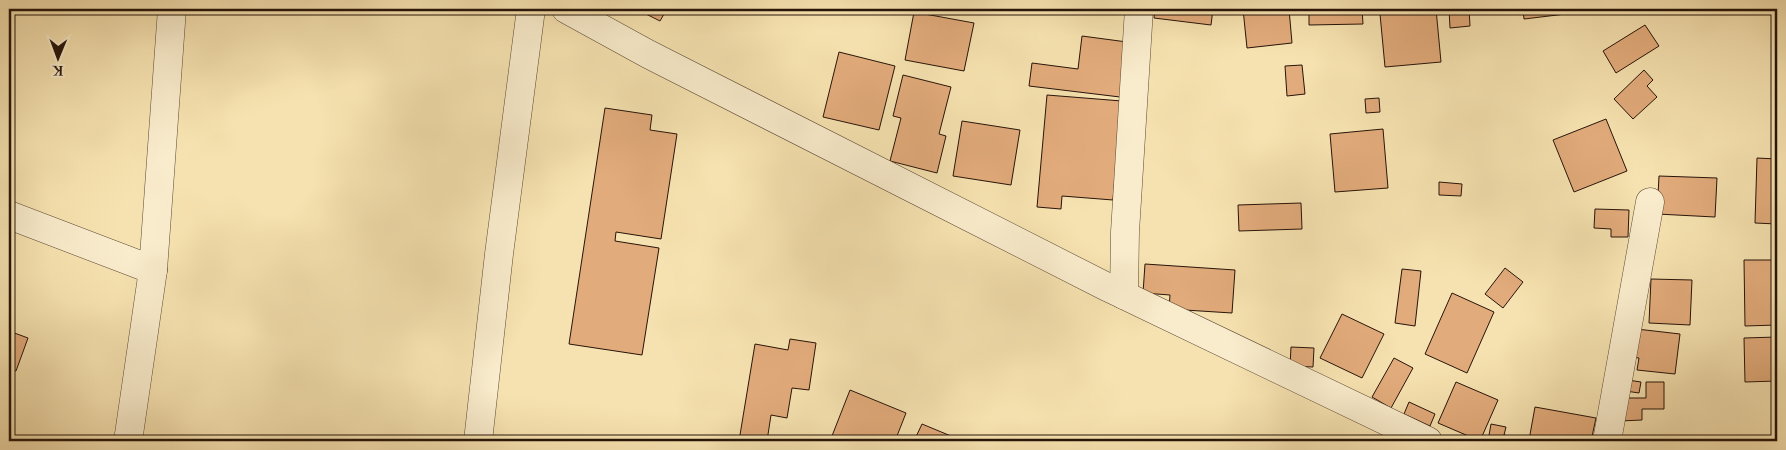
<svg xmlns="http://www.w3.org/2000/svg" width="1786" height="450" viewBox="0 0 1786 450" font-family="Cardo,serif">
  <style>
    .building { fill: #e2ab7b; stroke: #261409 }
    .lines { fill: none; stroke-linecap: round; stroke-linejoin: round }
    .minor-casing { stroke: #5a4833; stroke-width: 29 }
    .minor { stroke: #f9eccc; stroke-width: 28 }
  </style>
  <rect width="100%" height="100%" fill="#f6e2b0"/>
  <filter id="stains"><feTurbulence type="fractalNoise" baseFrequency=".004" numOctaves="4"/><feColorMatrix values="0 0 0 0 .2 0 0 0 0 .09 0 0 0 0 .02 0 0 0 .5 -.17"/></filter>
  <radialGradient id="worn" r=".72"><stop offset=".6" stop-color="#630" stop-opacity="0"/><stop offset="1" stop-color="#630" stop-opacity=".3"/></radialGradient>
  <g class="building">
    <path d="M636 9H667L660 21Z"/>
    <path d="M1155 9H1213L1211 25 1154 18Z"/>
    <path d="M1243 9H1289L1292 43 1247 48Z"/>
    <path d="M1309 9H1362L1363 24 1309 25Z"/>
    <path d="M1436 9 1441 62 1385 67 1380 14Z"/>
    <path d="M1449 9H1469L1470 26 1450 28Z"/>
    <path d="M1523 9H1574V13L1524 19Z"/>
    <path d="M1654 9H1722V13L1654 14Z"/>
    <path d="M914 12 974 23 964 71 905 60Z"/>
    <path d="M1645 25 1659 46 1616 73 1603 51Z"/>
    <path d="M1082 36 1127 42 1120 97 1029 86 1032 63 1078 69Z"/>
    <path d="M839 52 895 66 879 130 823 117Z"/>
    <path d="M1302 65 1305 94 1287 96 1285 66Z"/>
    <path d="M1644 70 1653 80 1647 86 1657 97 1633 119 1614 99Z"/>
    <path d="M903 75 951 87 939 134 946 136 937 173 890 161 901 118 893 116Z"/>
    <path d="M1047 95 1122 101 1113 200 1062 196 1061 209 1037 207Z"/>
    <path d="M1379 98 1380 112 1366 113 1365 99Z"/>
    <path d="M605 108 652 115 650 130 677 134 661 239 616 232 615 241 659 248 642 355 569 344Z"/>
    <path d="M1606 119 1627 171 1574 192 1553 140Z"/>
    <path d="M962 121 1020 130 1011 185 953 176Z"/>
    <path d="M1383 129 1388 188 1335 192 1330 134Z"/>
    <path d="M1757 158 1777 159V224L1755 223Z"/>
    <path d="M1659 176 1717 178 1715 217 1657 214Z"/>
    <path d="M1439 182 1462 184 1461 196 1439 195Z"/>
    <path d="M1301 203 1302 229 1239 231 1238 205Z"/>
    <path d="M1595 209 1629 210 1628 237H1611V229L1594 228Z"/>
    <path d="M1744 260H1777V325L1745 326Z"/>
    <path d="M1145 264 1235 270 1232 313 1169 309 1170 295 1143 293Z"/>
    <path d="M1505 268 1523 282 1503 308 1485 294Z"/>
    <path d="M1402 269 1421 271 1415 326 1395 323Z"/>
    <path d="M1651 279 1692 280 1690 325 1649 323Z"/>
    <path d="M1452 293 1494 312 1467 373 1425 354Z"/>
    <path d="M1342 314 1384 334 1362 378 1320 358Z"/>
    <path d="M1628 328 1680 334 1675 374 1637 370 1639 358 1625 356Z"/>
    <path d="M9 331 28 338 16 371 10 370 9 374Z"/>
    <path d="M1777 337V381L1745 382 1744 338Z"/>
    <path d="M790 339 816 343 809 390 792 388 787 418 771 415 767 441H739L755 344 788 350Z"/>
    <path d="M1291 347 1314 348 1313 367 1290 366Z"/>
    <path d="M1394 358 1413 368 1391 408 1372 397Z"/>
    <path d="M1621 379 1641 382 1639 393 1619 390Z"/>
    <path d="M1456 382 1498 400 1480 441 1438 423Z"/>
    <path d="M1646 382H1664V409H1642V420L1620 421V398H1646Z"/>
    <path d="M850 390 906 413 895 441H830Z"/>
    <path d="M1409 402 1435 414 1430 426 1404 414Z"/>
    <path d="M1535 407 1596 418 1591 441H1488L1491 424 1506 427 1504 435 1529 440Z"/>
    <path d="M922 424 963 441H914Z"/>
  </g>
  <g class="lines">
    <defs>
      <g id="minor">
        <path d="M566 9 648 54 1109 288 1428 441"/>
        <path d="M9 215 153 270"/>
        <path d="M1124 295 1125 232 1139 9"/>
        <path d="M128 441 153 270 172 9"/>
        <path d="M478 441 499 254 531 9"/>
        <path d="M1607 441 1650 202"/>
      </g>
    </defs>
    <use href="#minor" class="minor-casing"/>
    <use href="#minor" class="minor"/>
  </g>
  <rect width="1786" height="450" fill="none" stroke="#f6e2b0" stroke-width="30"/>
  <rect x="10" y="10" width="1766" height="430" fill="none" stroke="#261409" stroke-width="2.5"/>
  <rect x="15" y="15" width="1756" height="420" fill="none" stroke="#261409"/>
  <g transform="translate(58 58) rotate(181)" stroke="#f9eccc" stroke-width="4" paint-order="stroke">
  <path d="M0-4L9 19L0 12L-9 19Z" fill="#261409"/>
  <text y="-8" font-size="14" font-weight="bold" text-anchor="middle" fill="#261409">K</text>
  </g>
  <rect width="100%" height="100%" filter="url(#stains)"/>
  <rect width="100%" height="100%" fill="url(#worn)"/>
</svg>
